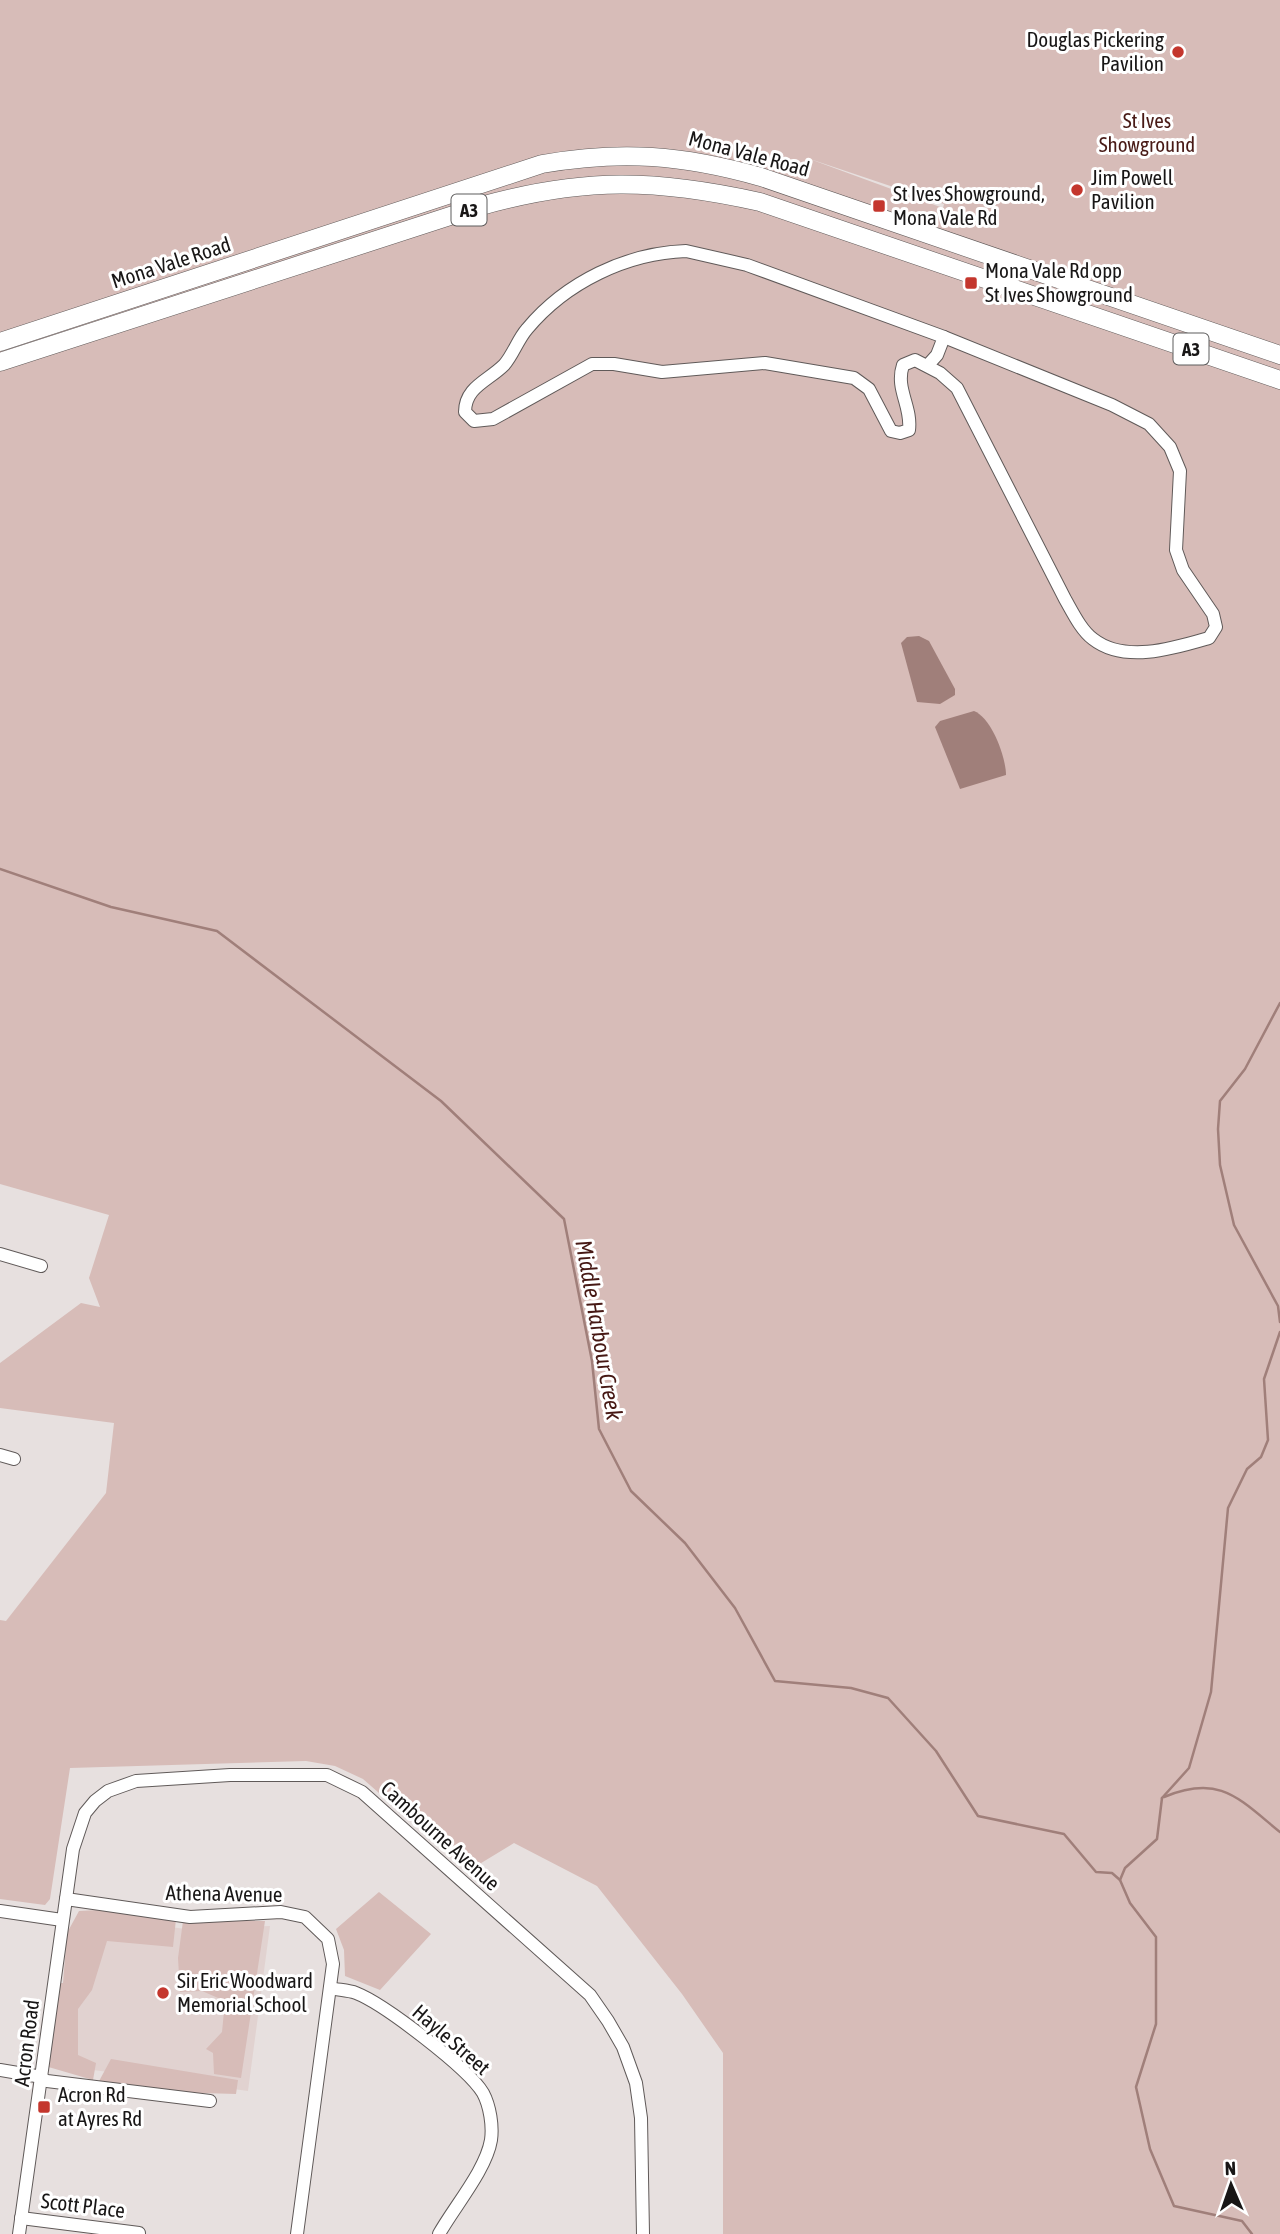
<svg xmlns="http://www.w3.org/2000/svg" width="1280" height="2234" viewBox="0 0 1280 2234" font-family="'Asap Condensed',sans-serif">
  <style>
    .built { fill: #e1d2d0 }
    .green { fill: #d7bcb8; fill-rule: evenodd }
    .water { fill: #a07f7a }
    .lines { fill: none; stroke-linecap: round; stroke-linejoin: round }
    .stream { stroke: #a07f7a; stroke-width: 2.5 }
    .minor-casing { stroke: #605a59; stroke-width: 14 }
    .highway-casing { stroke: #605a59; stroke-width: 19 }
    .minor { stroke: #fff; stroke-width: 12 }
    .highway { stroke: #fff; stroke-width: 18 }
    .poi-dot { fill: #c4362d; stroke: #fff; stroke-width: 2.5 }
    .labels { text-anchor: middle; stroke-width: 6; stroke-linejoin: round; paint-order: stroke }
    .shield { fill: #fff; stroke: #5d5c5c; stroke-width: 2 }
    .shield-label { font-size: 19px; font-weight: bold; fill: #181616 }
    .poi-label { font-size: 21px; fill: #181616; stroke: #fff; text-anchor: start }
    .park-label { font-size: 21px; fill: #481a16; stroke: #fff }
    .street-label { font-size: 21px; fill: #181616; stroke: #fff }
    .water-label { font-size: 23px; font-style: italic; fill: #461814; stroke: #fff }
  </style>
  <rect width="100%" height="100%" fill="#e7e0df"/>
  <path class="built" d="M84 1916 186 1929 270 1926 248 2091 64 2066Z"/>
  <g class="green">
    <path d="M0 0H1280V2234H723V2053L682 1994 597 1886 514 1843 468 1871 363 1779 335 1766 306 1761 70 1768 50 1899 45 1905 0 1899V1620L6 1621 106 1493 114 1423 0 1408V1363L81 1303 100 1307 89 1278 109 1215 0 1184ZM807 158 944 204 943 208Z"/>
    <path d="M379 1892 431 1934 380 1990 345 1976 344 1950 336 1929Z"/>
    <path d="M117 1909 176 1919 173 1947 107 1941 92 1990 78 2009V2055L96 2063 93 2080 45 2066 58 1983H63L67 1933 79 1911Z"/>
    <path d="M183 1921H265L241 2078 214 2074 213 2053 206 2049 222 2032 225 2001 202 1991 180 1992 178 1958Z"/>
    <path d="M111 2059 238 2080 236 2094 169 2092 98 2083Z"/>
  </g>
  <g class="water">
    <path d="M919 636 929 641 955 689V695L940 704 917 702 901 643 907 637Z"/>
    <path d="M974 711C992 718 1006 758 1006 775L960 789 935 727 940 721Z"/>
  </g>
  <g class="lines">
    <g class="stream">
      <path d="M0 869 111 907 217 931 441 1101 564 1219 592 1361 599 1429 631 1491 685 1543 735 1608 775 1681 851 1688 888 1698 936 1751 978 1816 1064 1834 1096 1872 1112 1873 1120 1880"/>
      <path d="M1280 1003 1245 1069 1220 1101 1218 1129 1220 1165 1234 1225 1278 1306 1280 1322"/>
      <path d="M1164 1797C1220 1774 1238 1798 1280 1832"/>
      <path d="M1162 1798 1157 1839 1125 1868 1120 1880 1130 1903 1156 1937V2024L1136 2087 1150 2149 1174 2206 1242 2221 1252 2234"/>
      <path d="M1162 1798 1189 1768 1211 1692 1228 1508 1247 1469 1261 1457 1268 1440 1264 1379 1280 1332"/>
    </g>
    <defs>
      <g id="minor">
        <path d="M686 251 747 265 944 337 1112 405 1149 424 1170 447 1180 471 1176 550 1183 570 1213 614 1216 627 1209 638C1175 648 1125 664 1093 639 1081 630 1073 613 1065 599L957 388 940 373 915 360 903 365C895 389 912 406 909 430L900 433 891 431 869 389 854 378 765 363 662 372 614 364H592L493 419 474 421 465 412C465 387 488 381 504 365 513 355 518 339 527 329 566 282 627 253 686 251Z"/>
        <path d="M928 365 937 355 944 337"/>
        <path d="M0 1254 41 1266"/>
        <path d="M0 1455 14 1459"/>
        <path d="M66 1899 190 1917 281 1912 305 1917 328 1939 333 1964 297 2234"/>
        <path d="M0 1911 62 1920"/>
        <path d="M330 1988C338 1990 348 1990 356 1993 384 2004 468 2068 483 2093 490 2106 493 2126 491 2140 486 2170 454 2207 439 2234"/>
        <path d="M0 2070 36 2076 47 2081 210 2101"/>
        <path d="M21 2218 139 2233"/>
        <path d="M19 2234 73 1849 85 1813 95 1801 108 1791 136 1781 230 1775H327L362 1792 590 1995 608 2021 623 2047 636 2083 641 2118 643 2234"/>
      </g>
      <g id="highway">
        <path d="M0 342 542 164C622 150 683 155 761 177L1280 355"/>
        <path d="M0 362 481 206C584 177 657 179 760 202L1280 380"/>
      </g>
    </defs>
    <use href="#minor" class="minor-casing"/>
    <use href="#highway" class="highway-casing"/>
    <use href="#minor" class="minor"/>
    <use href="#highway" class="highway"/>
  </g>
  <g class="poi-dot">
    <circle cx="1178" cy="52" r="7"/>
    <circle cx="1077" cy="190" r="7"/>
    <rect x="872" y="199" width="14" height="14" rx="3.5"/>
    <rect x="964" y="276" width="14" height="14" rx="3.5"/>
    <circle cx="163" cy="1993" r="7"/>
    <rect x="37" y="2100" width="14" height="14" rx="3.5"/>
  </g>
  <g class="labels">
    <g class="shield">
      <rect x="451.5" y="194.5" width="35" height="31" rx="5"/>
      <rect x="1173.5" y="333.5" width="35" height="31" rx="5"/>
    </g>
    <g class="shield-label">
      <text x="469" y="217">A3</text>
      <text x="1191" y="356">A3</text>
    </g>
    <g class="poi-label">
      <text x="1164" y="47" text-anchor="end">Douglas Pickering<tspan x="1164" dy="24">Pavilion</tspan></text>
      <text x="1091" y="185">Jim Powell<tspan x="1091" dy="24">Pavilion</tspan></text>
      <text x="893" y="201">St Ives Showground,<tspan x="893" dy="24">Mona Vale Rd</tspan></text>
      <text x="985" y="278">Mona Vale Rd opp<tspan x="985" dy="24">St Ives Showground</tspan></text>
      <text x="177" y="1988">Sir Eric Woodward<tspan x="177" dy="24">Memorial School</tspan></text>
      <text x="58" y="2102">Acron Rd<tspan x="58" dy="24">at Ayres Rd</tspan></text>
    </g>
    <g class="park-label">
      <text x="1147" y="128">St Ives<tspan x="1147" dy="24">Showground</tspan></text>
    </g>
    <g class="street-label">
      <text transform="translate(749 154) rotate(15)" y="7">Mona Vale Road</text>
      <text transform="translate(171 263) rotate(-18)" y="7">Mona Vale Road</text>
      <text transform="translate(440 1836) rotate(42)" y="7">Cambourne Avenue</text>
      <text transform="translate(224 1894) rotate(1)" y="7">Athena Avenue</text>
      <text transform="translate(451 2040) rotate(41)" y="7">Hayle Street</text>
      <text transform="translate(27 2043) rotate(-83)" y="7">Acron Road</text>
      <text transform="translate(83 2206) rotate(7)" y="7">Scott Place</text>
    </g>
    <g class="water-label">
      <text transform="translate(599 1330) rotate(80)" y="8">Middle Harbour Creek</text>
    </g>
  </g>
  <g transform="translate(1231 2185) rotate(358)" stroke="#ffffff" stroke-width="5" paint-order="stroke">
  <path d="M0-5L12 26L0 18L-12 26Z" fill="#181616"/>
  <text y="-10" font-size="19" font-weight="bold" text-anchor="middle" fill="#181616">N</text>
  </g>
</svg>
